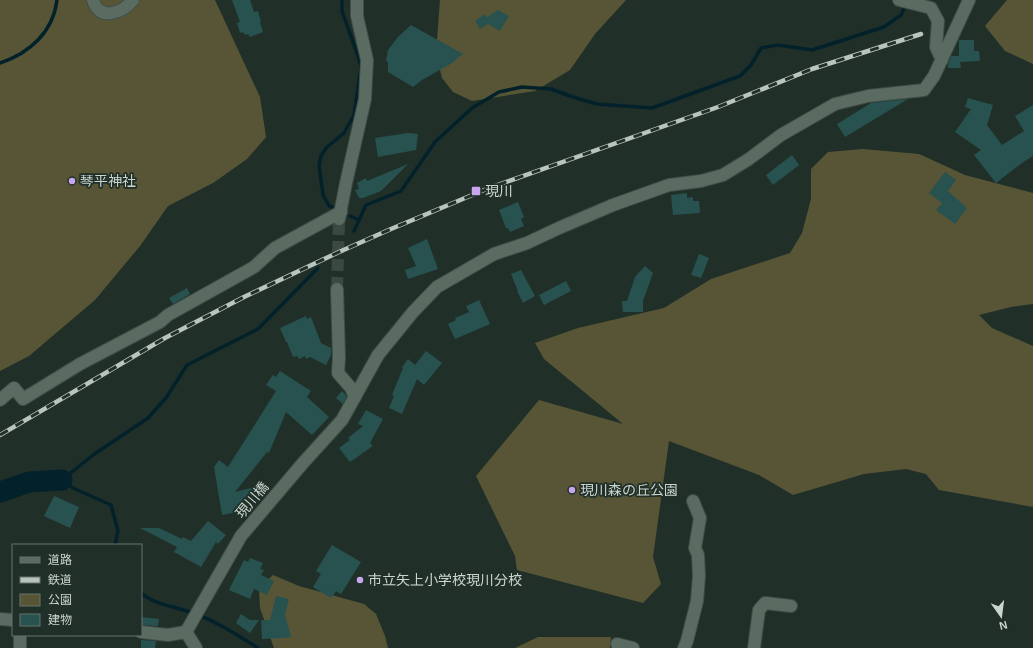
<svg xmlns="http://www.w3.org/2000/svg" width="1033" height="648" viewBox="0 0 1033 648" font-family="Arial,'Noto Sans JP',sans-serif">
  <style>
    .green { fill: #585536 }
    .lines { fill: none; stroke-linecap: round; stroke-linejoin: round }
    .stream { stroke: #03212a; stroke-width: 3.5 }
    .river { stroke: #03212a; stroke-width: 21 }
    .building { fill: #27524f }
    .street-tunnel { stroke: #3a4941; stroke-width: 12; stroke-dasharray: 12 6; stroke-linecap: butt }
    .street-casing { stroke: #3f4d46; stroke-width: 14 }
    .secondary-casing { stroke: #3f4d46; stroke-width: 14 }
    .street { stroke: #5a6b61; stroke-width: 12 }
    .secondary { stroke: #5a6b61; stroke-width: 12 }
    .rail-casing { stroke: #bac4be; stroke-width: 4.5 }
    .rail { stroke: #203028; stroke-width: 3; stroke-dasharray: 9; stroke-linecap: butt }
    .poi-dot { fill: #c9a5ee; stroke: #203028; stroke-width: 1.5 }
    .labels { text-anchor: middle; stroke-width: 3.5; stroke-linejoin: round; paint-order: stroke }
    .poi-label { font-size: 14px; fill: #cbd5cf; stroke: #203028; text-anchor: start }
    .street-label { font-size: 14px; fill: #cbd5cf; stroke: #203028 }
  </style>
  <rect width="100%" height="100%" fill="#203028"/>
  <g class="green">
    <path d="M0 0H215L260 97 266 137 247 159 213 183 168 206 140 246 95 300 29 356 0 371Z"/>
    <path d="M440 0H626L595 34 570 70 535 91 472 101 453 92 442 78 436 53Z"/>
    <path d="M1007 0H1033V64L1005 51 985 26Z"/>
    <path d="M863 149 919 154 965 175 1033 193V304L1011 307 979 315 992 328 1033 346V507L939 490 926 474 906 469 864 474 793 495 759 475 669 441 653 557 661 584 643 603 517 570 515 556 476 476 539 400 623 424 544 359 535 343 578 328 664 308 711 279 790 253 802 233 811 199V169L828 152Z"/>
    <path d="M273 575 299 586 364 604 376 614 385 636 388 648H274L260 608 259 588Z"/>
    <path d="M538 637H611L610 648H515Z"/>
  </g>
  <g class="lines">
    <g class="stream">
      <path d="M0 63C30 53 53 32 57 0"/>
      <path d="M332 207 329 206 323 195 319 165 321 156 326 148 344 133 354 115 361 67 359 59 342 11V0"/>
      <path d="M350 216 359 220"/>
      <path d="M354 231 366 205 401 191 435 142 472 108 499 92 522 87 551 89 573 97 597 104 652 108 740 76 751 65 761 48 778 45 812 50 884 27 901 15 906 5"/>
      <path d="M115 545 118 531 111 505 73 488 62 480 93 455 148 418 166 398 187 365 258 329 318 268"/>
      <path d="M141 593C155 605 173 606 190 612 214 620 236 634 258 648"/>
    </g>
    <path class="river" d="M0 492 29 482 62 480"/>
  </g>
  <g class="building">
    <path d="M232 0H250L254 12 258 11 261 22H260L263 32 250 37 248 34 245 35 243 32 240 33 237 23 240 22Z"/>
    <path d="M498 10 509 16 500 31 488 24 480 29 475 21 485 14 487 17Z"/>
    <path d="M411 25 463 54 453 62H454L422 80 413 87 388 72V62L386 61 388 50 398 37Z"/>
    <path d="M959 40H974V51H979L980 61 960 62 961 68H948V65L951 56H959Z"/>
    <path d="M968 98 993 105 987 125 1002 145 1024 131 1015 116 1033 105V156L1022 163 996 183 974 155 981 150 955 132 971 109 965 107Z"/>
    <path d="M908 99 845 137 837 124 871 103Z"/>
    <path d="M408 133 418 134 416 150 378 157 375 138Z"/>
    <path d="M792 155 799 165 773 185 766 175Z"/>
    <path d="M408 164 381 191 363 198H359L355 190 359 189 357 183 366 178 367 181Z"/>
    <path d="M945 172 956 180 948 191 967 208 955 224 936 210 942 203 929 193Z"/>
    <path d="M687 193V198L693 197V201H699L700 213 673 215 671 195Z"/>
    <path d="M518 202 524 217 521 219 524 226 510 232 508 228H506L499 210Z"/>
    <path d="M427 239 438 269 408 279 405 270 416 266 408 248Z"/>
    <path d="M699 254 709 258 701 278 691 275Z"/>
    <path d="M645 266 653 273 643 301V312H623L622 301H627L635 277Z"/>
    <path d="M521 270 535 296 523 303 517 291H518L511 274Z"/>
    <path d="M566 281 571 291 544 305 539 295Z"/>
    <path d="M187 288 190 294 173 304 169 298Z"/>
    <path d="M479 300 490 324 455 339 448 324 456 320 455 318 469 312 466 306Z"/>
    <path d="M306 316 307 319 311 317 321 343 331 348V355L326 365 310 357 306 359 305 356 299 359 297 356 293 357 287 342H286L280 328Z"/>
    <path d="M426 351 442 363 424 385 417 379 402 414 389 408 394 396 392 395 403 368 402 367 408 359 415 365Z"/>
    <path d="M280 371 311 391 307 397 329 417 312 435 286 412 269 453 267 452 235 492 259 486 261 497 253 498 254 506 248 507V509L237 510 238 512 222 515 214 467 219 460 228 467 276 391 266 385 273 375 276 377Z"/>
    <path d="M342 391 347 396 343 404 336 398Z"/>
    <path d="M366 410 383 419 370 443 373 446 350 462 339 448 350 440 348 438 363 426 358 424Z"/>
    <path d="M54 496 79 507 70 528 44 516Z"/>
    <path d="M208 521 226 535 218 544 216 542 201 567 174 552 177 547 140 528H159L182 539 183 537 191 541Z"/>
    <path d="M332 545 361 562 341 594 336 591 331 598 313 587 321 574 316 571Z"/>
    <path d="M250 558 263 563 260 569 264 570 261 575 274 581 267 595 254 589 250 599 229 590 244 560 248 562Z"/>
    <path d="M276 596 289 599 285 615 291 637 283 638 262 639 261 620H270Z"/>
    <path d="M241 614 250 620H259L250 633 236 623Z"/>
    <path d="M141 617 159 619 158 626 141 625Z"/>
    <path d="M141 640 156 641 155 648H141Z"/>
  </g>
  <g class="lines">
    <path class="street-tunnel" d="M337 289 339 221"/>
    <defs>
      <g id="street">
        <path d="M93 0C99 22 122 13 133 0"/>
        <path d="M899 0 931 8 938 21 936 47 942 60"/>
        <path d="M339 219 346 183 365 99 367 60 357 16V0"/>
        <path d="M337 289 339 358 338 373 351 388 355 397"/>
        <path d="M0 400 14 388 23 399 80 364 160 322 168 315 254 267 275 248 341 212"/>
        <path d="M617 644 633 648"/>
        <path d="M20 648V635"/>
        <path d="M196 648 186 632 241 536 303 463 342 420 378 355 413 312 437 287 494 254 527 243 559 228 613 205 669 185 701 181 723 175 749 159 781 135 835 104 868 96 924 90 934 76 969 0"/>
        <path d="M684 648 687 641 697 601 699 576 698 555 695 548 700 518 693 501"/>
        <path d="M754 648 759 610 765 603 791 606"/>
      </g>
      <g id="secondary">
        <path d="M0 619 13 620"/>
        <path d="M141 632 168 635 186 632"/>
      </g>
    </defs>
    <use href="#street" class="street-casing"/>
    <use href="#secondary" class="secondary-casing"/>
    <use href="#street" class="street"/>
    <use href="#secondary" class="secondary"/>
    <defs>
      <path id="rail" d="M0 435 165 338 244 297 339 252 391 229 489 188 718 107 812 69 921 34"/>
    </defs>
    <use href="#rail" class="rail-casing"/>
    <use href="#rail" class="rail"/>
  </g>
  <g class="poi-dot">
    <circle cx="72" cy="181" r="4"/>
    <rect x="471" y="186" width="10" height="10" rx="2"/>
    <circle cx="572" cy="490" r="4"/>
    <circle cx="360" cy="580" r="4"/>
  </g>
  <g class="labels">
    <g class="poi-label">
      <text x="80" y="186">琴平神社</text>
      <text x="485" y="196">現川</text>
      <text x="580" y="495">現川森の丘公園</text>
      <text x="368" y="585">市立矢上小学校現川分校</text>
    </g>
    <g class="street-label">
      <text transform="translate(252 500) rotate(-50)" y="5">現川橋</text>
    </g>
  </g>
  <rect x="12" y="544" width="130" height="92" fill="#203028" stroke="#64726b"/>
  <rect x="20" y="557" width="20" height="6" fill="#5a6b61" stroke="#64726b"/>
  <text x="48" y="564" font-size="12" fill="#cbd5cf">道路</text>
  <rect x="20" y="577" width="20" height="6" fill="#bac4be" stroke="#64726b"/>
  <text x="48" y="584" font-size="12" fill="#cbd5cf">鉄道</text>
  <rect x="20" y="594" width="20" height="12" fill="#585536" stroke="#64726b"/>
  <text x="48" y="604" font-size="12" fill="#cbd5cf">公園</text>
  <rect x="20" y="614" width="20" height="12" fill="#27524f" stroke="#64726b"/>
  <text x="48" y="624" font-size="12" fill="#cbd5cf">建物</text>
  <g transform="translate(1001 616) rotate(166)" stroke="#203028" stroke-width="3" paint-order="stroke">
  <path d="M0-3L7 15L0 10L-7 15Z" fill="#cbd5cf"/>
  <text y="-6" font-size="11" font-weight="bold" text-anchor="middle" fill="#cbd5cf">N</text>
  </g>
</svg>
